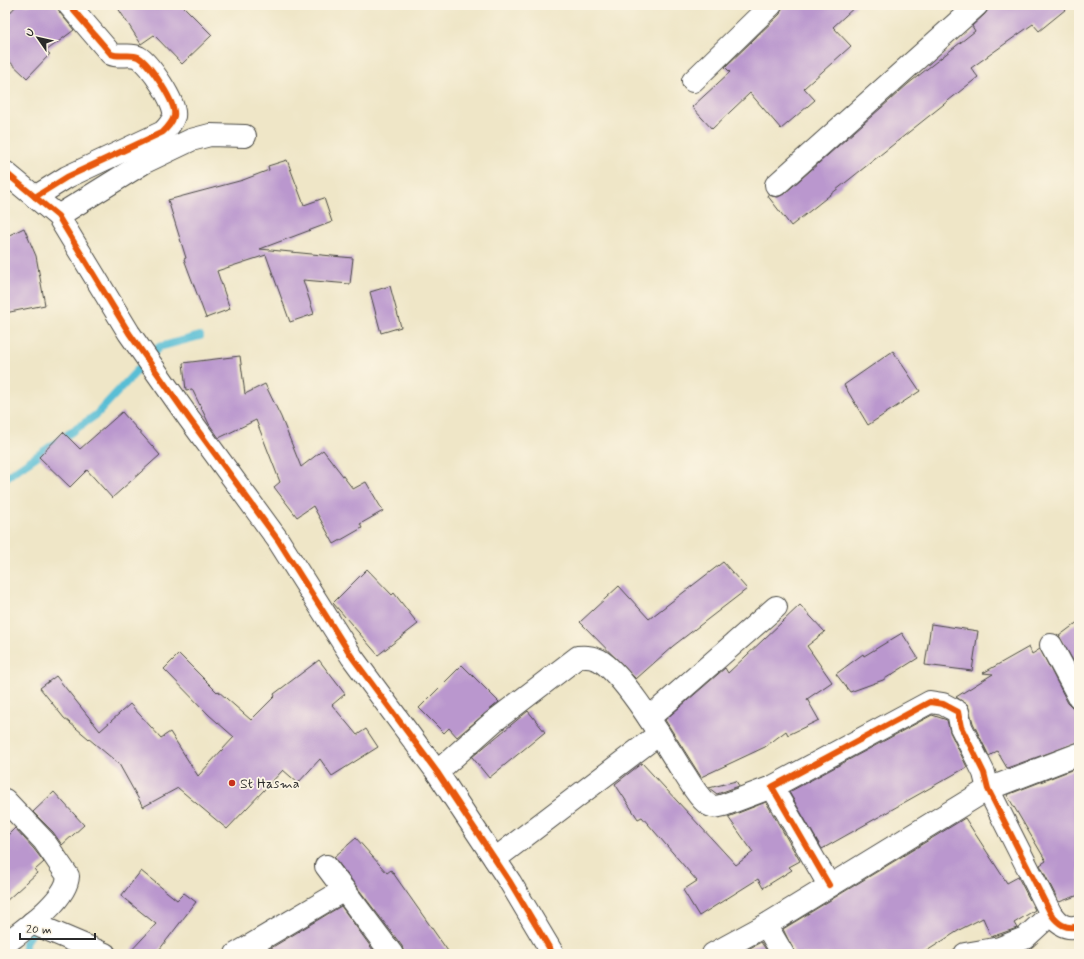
<svg xmlns="http://www.w3.org/2000/svg" width="1084" height="959" viewBox="0 0 1084 959" font-family="Mynerve,sans-serif">
  <style>
    .lines { fill: none; stroke-linecap: round; stroke-linejoin: round }
    .stream { stroke: #58bed5; stroke-width: 8 }
    .building { fill: #ba97ce }
    .street-casing { stroke: #484742; stroke-width: 24 }
    .street { stroke: #fff; stroke-width: 22 }
    .cycleway-casing { stroke: #fcf5e5; stroke-width: 8 }
    .cycleway { stroke: #e8590c; stroke-width: 6 }
    .poi-dot { fill: #c8321e; stroke: #fcf5e5; stroke-width: 1.5 }
    .labels { text-anchor: middle; stroke-width: 3.5; stroke-linejoin: round; paint-order: stroke }
    .poi-label { font-size: 14px; fill: #2b2b2b; stroke: #fcf5e5; text-anchor: start }
  </style>
  <rect width="100%" height="100%" fill="#fcf5e5"/>
  <filter id="ink" filterUnits="userSpaceOnUse"><feTurbulence type="fractalNoise" baseFrequency=".025" numOctaves="2"/><feDisplacementMap in="SourceGraphic" scale="8" xChannelSelector="R" yChannelSelector="G"/><feConvolveMatrix kernelMatrix="1 2 1 2 8 2 1 2 1" color-interpolation-filters="sRGB"/></filter>
  <filter id="wash" filterUnits="userSpaceOnUse"><feTurbulence type="fractalNoise" baseFrequency=".012" numOctaves="4" result="noise"/><feDisplacementMap in="SourceGraphic" scale="16" xChannelSelector="R" yChannelSelector="G"/><feGaussianBlur stdDeviation="0.9" result="paint"/><feColorMatrix in="noise" values="0 0 0 0 0 0 0 0 0 0 0 0 0 0 0 0 0 1.4 0 .05"/><feComposite in="paint" operator="in"/></filter>
  <g filter="url(#wash)">
    <rect width="100%" height="100%" fill="#efe6c7"/>
    <g class="lines">
      <g class="stream">
        <path d="M5 478 96 415 159 347 200 336"/>
        <path d="M25 954V942L31 935"/>
      </g>
    </g>
    <g id="blocks">
      <g class="building">
        <path d="M17 5H57L60 13 74 30 46 51 50 54 27 78 5 57V18Z"/>
        <path d="M116 5H182L212 35 182 64 154 35 141 44Z"/>
        <path d="M783 5H857L833 27 851 46 804 88 815 100 781 129 750 93 712 129 692 107 730 72 725 67 780 14Z"/>
        <path d="M991 5H1071L1039 31 1033 24 971 68 978 77 791 226 767 195 778 197 784 194 908 84 975 31 972 26 985 14Z"/>
        <path d="M287 160 304 205 324 198 332 222 260 249 353 258 350 284 303 280 314 314 290 322 266 255 217 271 230 309 206 318 184 259 186 258 168 200 243 180 269 170 268 166Z"/>
        <path d="M24 228 36 256 45 305 5 313V237Z"/>
        <path d="M390 286 401 327 381 333 370 292Z"/>
        <path d="M893 351 920 391 868 425 844 385Z"/>
        <path d="M240 356 245 394 265 384 281 417 301 467 323 450 353 489 366 482 383 511 360 524 362 528 334 544 313 506 297 517 274 487 280 482 256 420 219 438 209 424 192 389 186 390 183 363Z"/>
        <path d="M122 412 160 455 112 498 87 470 70 487 39 457 63 432 80 449Z"/>
        <path d="M723 562 747 589 673 646 636 679 580 622 619 586 649 619Z"/>
        <path d="M367 569 392 595 394 593 418 624 378 655 333 603Z"/>
        <path d="M800 605 825 632 807 646 832 682 807 699 819 720 788 735 786 731 765 747 701 777 665 720 725 668 728 673Z"/>
        <path d="M1079 621V671L1059 636Z"/>
        <path d="M931 624 978 631 972 671 925 665Z"/>
        <path d="M902 633 918 658 883 680 850 692 836 674 863 654 864 656Z"/>
        <path d="M1029 647 1032 654 1040 649 1068 703 1073 708 1079 709V742L1007 768 997 751 989 756 973 723 968 705 956 697 993 674 983 673Z"/>
        <path d="M179 654 217 692 218 691 251 720 275 696 274 694 319 660 345 694 332 705 357 735 366 729 378 747 332 776 320 759 298 783 283 770 227 829 178 788 143 807 119 764 64 718 40 688 56 676 100 731 130 704 161 738 170 732 198 776 234 737 209 715 164 669Z"/>
        <path d="M462 665 499 702 457 737 449 728 444 733 419 708Z"/>
        <path d="M528 711 545 732 489 778 472 757Z"/>
        <path d="M932 715 947 720 950 732 967 767 822 849 789 792Z"/>
        <path d="M642 763 736 865 753 852 728 817 766 802 800 861 789 867 792 870 763 888 758 879 699 916 683 890 697 881 642 817 638 819 615 784Z"/>
        <path d="M1079 767V895L1059 902 1040 865 1046 861 1007 795Z"/>
        <path d="M736 781 739 786 717 794 709 788Z"/>
        <path d="M54 792 84 825 62 845 53 832 33 812Z"/>
        <path d="M965 818 1007 883 1018 877 1035 910 1014 923 1017 928 991 937 983 918 961 929 922 954H795L783 929Z"/>
        <path d="M15 828 34 849 44 862 35 870 37 873 5 902V838Z"/>
        <path d="M356 838 387 873 391 870 450 954H404L402 946 334 857Z"/>
        <path d="M141 871 177 900 184 893 196 902 156 954H128L156 924 121 896Z"/>
        <path d="M341 906 376 954H261Z"/>
        <path d="M761 942 769 954H739Z"/>
      </g>
    </g>
  </g>
  <g filter="url(#ink)">
    <use href="#blocks" fill-opacity="0" stroke="#484742" stroke-width="1"/>
    <g class="lines">
      <defs>
        <g id="street">
          <path d="M693 81 771 5"/>
          <path d="M5 172 58 216 129 333 188 417 278 540 352 657 437 772 510 882 553 954"/>
          <path d="M776 185 977 5"/>
          <path d="M35 197 67 177 163 132C168 127 172 123 174 116 177 104 149 63 138 57 130 53 120 58 111 54L69 5"/>
          <path d="M58 216 145 162 191 140 210 135 245 136"/>
          <path d="M1051 645 1079 697"/>
          <path d="M649 718 776 607"/>
          <path d="M437 772 493 722 578 657C586 656 592 657 599 660 625 675 664 742 681 769 689 780 696 795 706 803 712 808 717 807 724 805L772 787"/>
          <path d="M5 800 44 841 68 876C67 900 23 930 5 944"/>
          <path d="M495 859 659 734"/>
          <path d="M326 866 392 954"/>
          <path d="M829 885 772 787 930 702 943 704 958 712 961 727 984 773 988 789 1051 914C1058 924 1066 930 1079 926"/>
          <path d="M32 923 105 954"/>
          <path d="M766 925 783 954"/>
          <path d="M236 954 344 890"/>
          <path d="M713 954 766 925 988 789 1079 754"/>
          <path d="M965 954 1000 948 1025 938 1051 914"/>
        </g>
      </defs>
      <use href="#street" class="street-casing"/>
      <use href="#street" class="street"/>
      <defs>
        <g id="cycleway">
          <path d="M5 172 58 216 129 333 188 417 278 540 352 657 437 772 510 882 553 954"/>
          <path d="M35 197 67 177 163 132C168 127 172 123 174 116 177 104 149 63 138 57 130 53 120 58 111 54L69 5"/>
          <path d="M829 885 772 787 930 702 943 704 958 712 961 727 984 773 988 789 1051 914C1058 924 1066 930 1079 926"/>
        </g>
      </defs>
      <use href="#cycleway" class="cycleway-casing"/>
      <use href="#cycleway" class="cycleway"/>
    </g>
  </g>
  <circle class="poi-dot" cx="232" cy="783" r="4"/>
  <g class="labels">
    <g class="poi-label">
      <text x="240" y="788">St Hasma</text>
    </g>
  </g>
  <rect width="1084" height="959" fill="none" stroke="#fcf5e5" stroke-width="20"/>
  <g transform="translate(38 38) rotate(304)" stroke="#fcf5e5" stroke-width="3" paint-order="stroke">
  <path d="M0-3L7 15L0 10L-7 15Z" fill="#2b2b2b"/>
  <text y="-6" font-size="11" font-weight="bold" text-anchor="middle" fill="#2b2b2b">U</text>
  </g>
  <path d="M20 933v6h75v-6" fill="none" stroke="#2b2b2b" stroke-width="2"/>
  <text x="26" y="933" font-size="12" fill="#2b2b2b" stroke="#fcf5e5" stroke-width="3" paint-order="stroke">20 m</text>
</svg>
